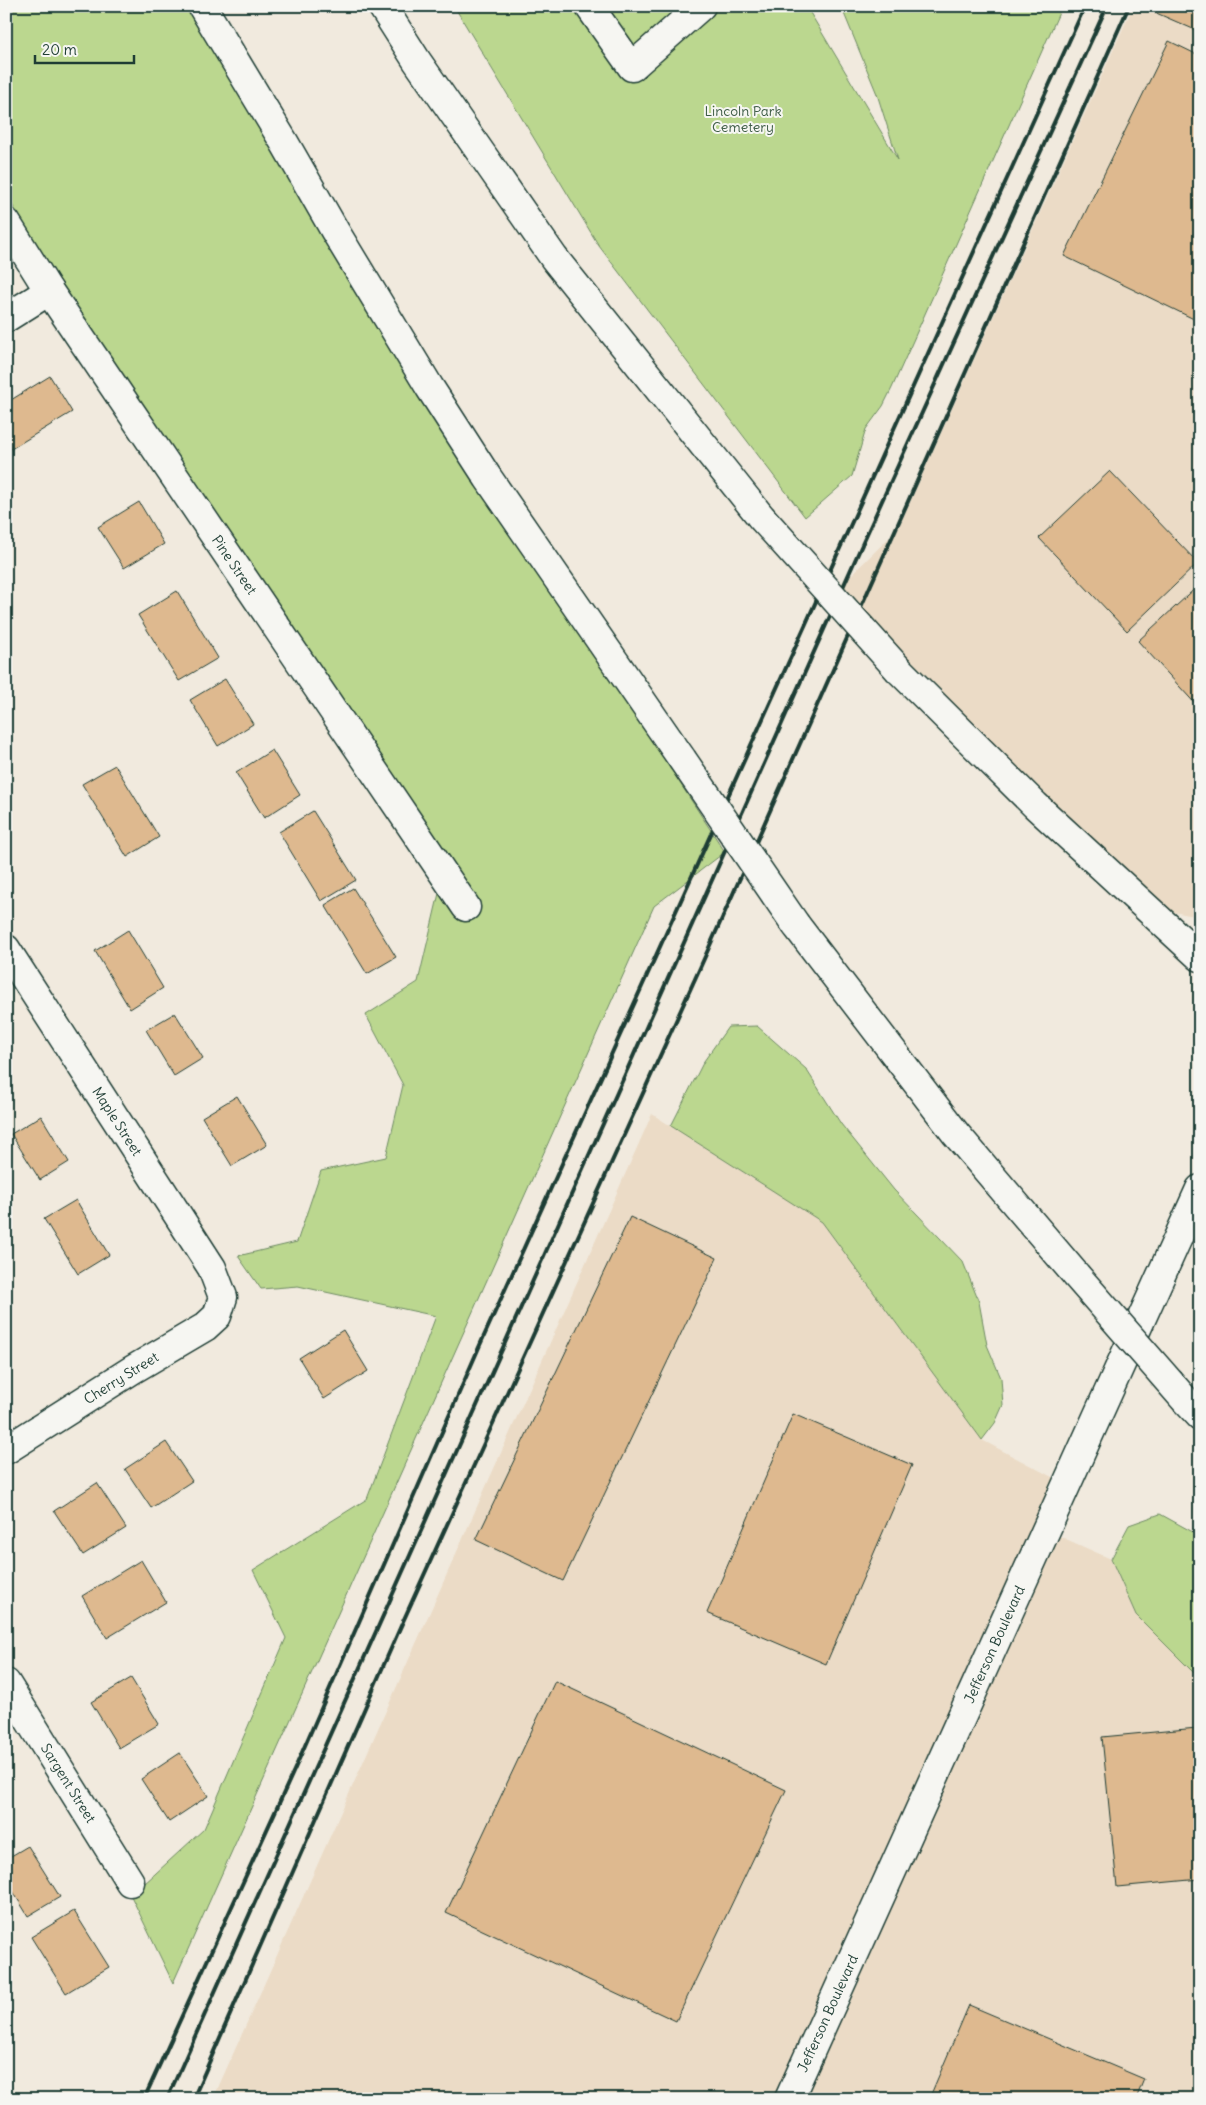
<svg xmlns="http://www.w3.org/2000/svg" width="1206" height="2105" viewBox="0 0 1206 2105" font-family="Delius,sans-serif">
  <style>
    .built { fill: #ebdbc6 }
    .green { fill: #bbd78f; stroke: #6d8a62 }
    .building { fill: #deb98f; stroke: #1f3d34 }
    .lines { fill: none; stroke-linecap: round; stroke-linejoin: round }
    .minor-casing { stroke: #1f3d34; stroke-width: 31 }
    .major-casing { stroke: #1f3d34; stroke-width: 31 }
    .highway-casing { stroke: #1f3d34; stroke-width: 31 }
    .minor { stroke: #f6f6f2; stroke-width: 28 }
    .major { stroke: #f6f6f2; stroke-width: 28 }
    .highway { stroke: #f6f6f2; stroke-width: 28 }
    .rail { stroke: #1f3d34; stroke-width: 4 }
    .highway-bridge-casing { stroke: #1f3d34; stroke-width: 31; stroke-linecap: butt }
    .highway-bridge { stroke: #f6f6f2; stroke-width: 28 }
    .labels { text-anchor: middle; stroke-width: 4; stroke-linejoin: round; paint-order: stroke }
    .park-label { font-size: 14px; fill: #3e5c46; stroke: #f6f6f2 }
    .street-label { font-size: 14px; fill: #1f3d34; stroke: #f6f6f2 }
  </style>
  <rect width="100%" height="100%" fill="#f1eade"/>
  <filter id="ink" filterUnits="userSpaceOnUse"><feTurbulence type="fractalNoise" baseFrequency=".02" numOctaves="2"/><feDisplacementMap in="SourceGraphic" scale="10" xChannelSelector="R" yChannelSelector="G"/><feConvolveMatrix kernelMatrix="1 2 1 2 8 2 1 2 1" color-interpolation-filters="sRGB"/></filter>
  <g filter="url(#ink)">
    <g class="built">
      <path d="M1133 6H1200V917L1157 909 834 588 846 580 898 529Z"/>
      <path d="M652 1114 822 1222 982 1440 1052 1477 1057 1485 1041 1528 1111 1559 1136 1615 1200 1679V2099H213Z"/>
    </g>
    <g class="green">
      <path d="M6 6H209L544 575 725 852 654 906 173 1983 131 1896 204 1829 286 1638 253 1570 367 1499 436 1316 298 1286 261 1289 238 1256 297 1242 321 1171 386 1157 403 1085 366 1015 418 982 440 889 6 195Z"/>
      <path d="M454 6H806L898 160 877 94 841 6H1062L892 388 883 406 866 429 852 476 805 517 599 246Z"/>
      <path d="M757 1026 806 1069 841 1124 894 1190 963 1262 979 1302 987 1345 1001 1378 1003 1405 995 1423 982 1440 822 1222 671 1126 704 1061 728 1027Z"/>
      <path d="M1160 1514 1200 1536V1679L1136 1615 1111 1559 1129 1525Z"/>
    </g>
    <g class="building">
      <path d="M1156 6H1200V32L1154 12Z"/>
      <path d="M1169 41 1200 56V322L1064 256Z"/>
      <path d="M50 376 72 412 6 452V403Z"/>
      <path d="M1110 471 1198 563 1127 631 1039 538Z"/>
      <path d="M139 502 164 544 124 568 98 527Z"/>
      <path d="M1200 584V709L1138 641Z"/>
      <path d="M177 591 218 658 179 681 138 615Z"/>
      <path d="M225 679 253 724 218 746 190 700Z"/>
      <path d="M272 750 300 795 264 818 236 773Z"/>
      <path d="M115 765 159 837 127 857 82 784Z"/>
      <path d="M313 811 356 880 321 901 279 832Z"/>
      <path d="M353 888 396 957 367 974 325 905Z"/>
      <path d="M128 930 163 988 130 1009 95 951Z"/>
      <path d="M175 1013 203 1058 174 1076 146 1030Z"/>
      <path d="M237 1096 267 1145 232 1166 202 1117Z"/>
      <path d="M41 1116 69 1162 40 1180 11 1134Z"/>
      <path d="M76 1200 109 1255 78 1274 44 1219Z"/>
      <path d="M630 1217 717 1258 563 1581 476 1540Z"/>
      <path d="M343 1330 368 1371 324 1399 299 1358Z"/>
      <path d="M793 1414 912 1465 826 1664 707 1613Z"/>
      <path d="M166 1442 192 1481 151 1508 125 1469Z"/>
      <path d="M97 1483 126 1528 83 1555 54 1511Z"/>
      <path d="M141 1560 166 1602 107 1638 82 1596Z"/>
      <path d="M131 1678 159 1724 119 1748 91 1702Z"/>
      <path d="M555 1681 786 1790 676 2021 446 1913Z"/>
      <path d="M1197 1728 1200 1761V1879L1117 1887 1102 1737Z"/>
      <path d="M180 1753 208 1796 169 1822 141 1779Z"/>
      <path d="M28 1846 60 1897 28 1916 6 1880V1859Z"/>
      <path d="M74 1911 109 1967 66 1993 31 1937Z"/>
      <path d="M969 2005 1144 2079 1136 2099H929Z"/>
    </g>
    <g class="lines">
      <defs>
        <g id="minor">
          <path d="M589 6 632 67 701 6"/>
          <path id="s1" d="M6 222 49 291 466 907"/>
          <path d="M6 318 49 291"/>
          <path id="s2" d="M6 949 212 1268 223 1297 217 1316 205 1327 132 1370 6 1450"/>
          <path id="s3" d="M6 1683 130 1882"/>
        </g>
        <g id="major">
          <path id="s4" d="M789 2099 1200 1189"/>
        </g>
        <g id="highway">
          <path d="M202 6 284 142 335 231 430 388 488 478 682 759"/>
          <path d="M382 6 417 61 554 258 761 517"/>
          <path d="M899 670 1035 805 1200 957"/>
          <path d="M796 925 956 1134 1076 1275"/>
          <path d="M1186 1401 1200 1416"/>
        </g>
      </defs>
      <use href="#minor" class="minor-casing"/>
      <use href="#major" class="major-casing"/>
      <use href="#highway" class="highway-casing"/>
      <use href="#minor" class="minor"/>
      <use href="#major" class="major"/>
      <use href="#highway" class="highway"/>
      <g class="rail">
        <path d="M144 2099 296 1766 480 1345 1085 6"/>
        <path d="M167 2099 860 549 1107 6"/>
        <path d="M193 2099 400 1628 699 970 1129 6"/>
      </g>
      <defs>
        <g id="highway-bridge">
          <path d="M761 517 899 670"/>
          <path d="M682 759 796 925"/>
          <path d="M1076 1275 1186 1401"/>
        </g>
      </defs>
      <use href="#highway-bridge" class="highway-bridge-casing"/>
      <use href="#highway-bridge" class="highway-bridge"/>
    </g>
  </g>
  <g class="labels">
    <g class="park-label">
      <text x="743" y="116">Lincoln Park<tspan x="743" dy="16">Cemetery</tspan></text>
    </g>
    <g class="street-label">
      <text dy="5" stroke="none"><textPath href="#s1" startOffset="412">Pine Street</textPath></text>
      <text dy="5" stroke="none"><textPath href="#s2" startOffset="205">Maple Street</textPath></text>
      <text transform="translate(121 1378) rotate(-32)" y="5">Cherry Street</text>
      <text dy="5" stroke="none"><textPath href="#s4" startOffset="499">Jefferson Boulevard</textPath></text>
      <text dy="5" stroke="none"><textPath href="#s3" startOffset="118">Sargent Street</textPath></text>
      <text dy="5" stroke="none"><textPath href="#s4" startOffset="94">Jefferson Boulevard</textPath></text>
    </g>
  </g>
  <rect width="1206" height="2105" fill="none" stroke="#f6f6f2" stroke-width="25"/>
  <rect x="12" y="12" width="1181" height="2080" fill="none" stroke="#1f3d34" stroke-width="2" filter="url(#ink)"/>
  <path d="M35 55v8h99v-8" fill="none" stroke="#1f3d34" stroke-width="2.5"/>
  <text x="42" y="55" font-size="15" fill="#1f3d34" stroke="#f6f6f2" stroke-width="4" paint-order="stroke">20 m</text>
</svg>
